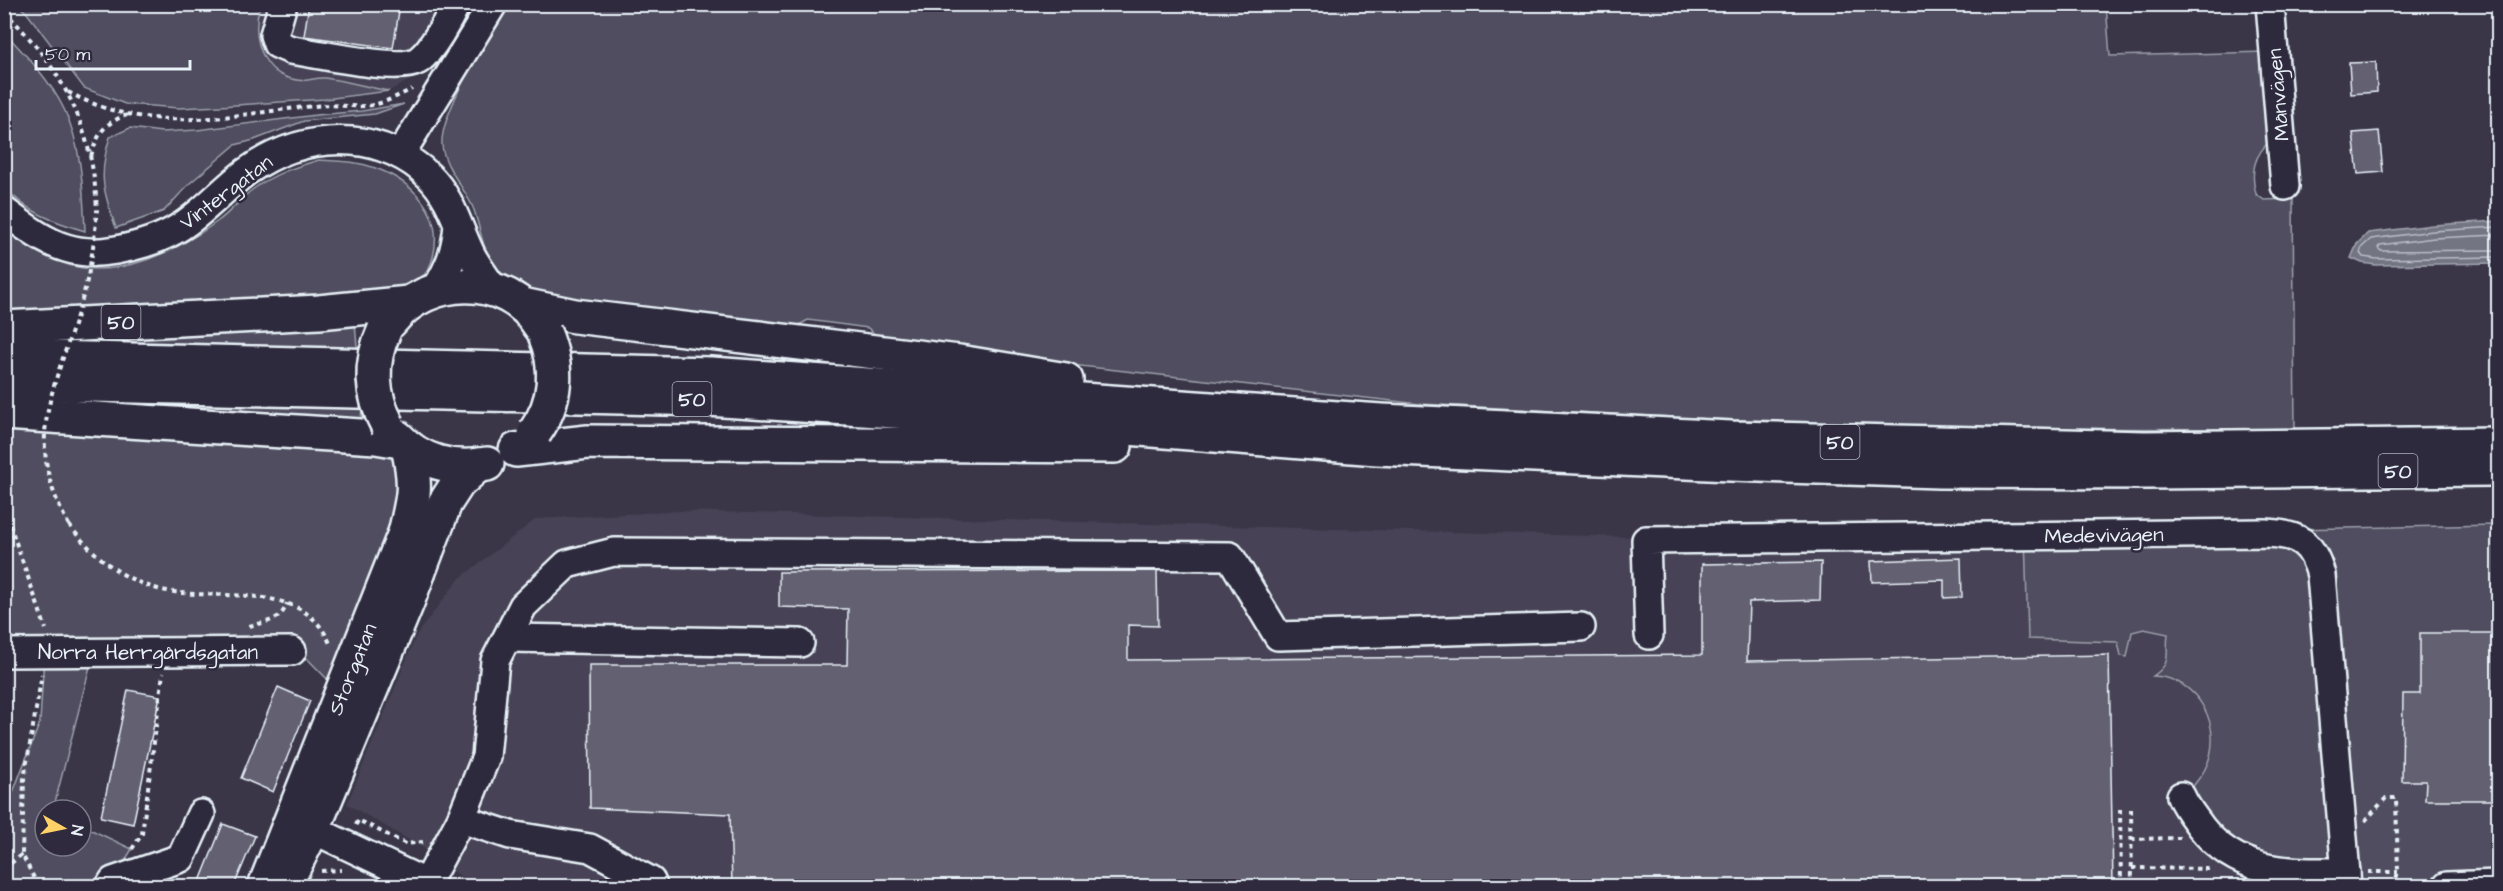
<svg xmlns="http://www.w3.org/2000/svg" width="2503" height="891" viewBox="0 0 2503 891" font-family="'Architects Daughter',sans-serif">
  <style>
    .built { fill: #464354 }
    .green { fill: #504e5f; stroke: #9ca0ac; stroke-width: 1.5 }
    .water { fill: #737482; stroke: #a2a6b1; stroke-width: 1.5 }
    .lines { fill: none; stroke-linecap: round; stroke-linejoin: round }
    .shore { stroke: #b9bfc9; stroke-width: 1.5 }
    .building { fill: #636171; stroke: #e8f1f8; stroke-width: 1.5 }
    .minor-casing { stroke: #e8f1f8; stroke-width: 32 }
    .major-casing { stroke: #e8f1f8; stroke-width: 38 }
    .highway-casing { stroke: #e8f1f8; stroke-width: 38 }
    .path { stroke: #e8f1f8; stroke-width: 4; stroke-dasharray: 4.5 4.5; stroke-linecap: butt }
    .minor { stroke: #2f2a3d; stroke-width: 27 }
    .major { stroke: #2f2a3d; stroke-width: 33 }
    .highway { stroke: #2f2a3d; stroke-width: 33 }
    .major-bridge-casing { stroke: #e8f1f8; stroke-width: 38; stroke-linecap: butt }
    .path-bridge { stroke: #e8f1f8; stroke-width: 4; stroke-dasharray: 4.5 4.5; stroke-linecap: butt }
    .major-bridge { stroke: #2f2a3d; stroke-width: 33 }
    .labels { text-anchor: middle; stroke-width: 5; stroke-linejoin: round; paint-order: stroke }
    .shield { fill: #2f2a3d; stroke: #b0b5c0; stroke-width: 1.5 }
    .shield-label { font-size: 20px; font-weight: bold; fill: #e8f1f8 }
    .street-label { font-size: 21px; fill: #e8f1f8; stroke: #2f2a3d }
  </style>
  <rect width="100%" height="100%" fill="#3a3648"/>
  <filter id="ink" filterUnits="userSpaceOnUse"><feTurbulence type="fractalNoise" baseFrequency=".0167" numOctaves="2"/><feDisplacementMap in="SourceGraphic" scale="12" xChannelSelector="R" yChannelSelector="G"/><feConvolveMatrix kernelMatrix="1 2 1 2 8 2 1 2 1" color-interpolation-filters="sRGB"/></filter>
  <g filter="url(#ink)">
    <g class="built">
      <path d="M260 5H464L433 55 414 78 389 91 323 78 299 81 280 76 266 64 256 35Z"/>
      <path d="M679 511 1629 537 2274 535 2351 886H467L461 877 425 849 347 804 417 634 459 579 536 519Z"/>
    </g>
    <g class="green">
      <path d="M18 5H260C251 36 261 75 297 80 306 82 316 77 325 78 346 81 368 87 389 91L325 99 220 106 179 108 125 104 84 88 27 13Z"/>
      <path d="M506 5H2106L2110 56 2267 52 2271 140C2254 155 2250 172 2256 194L2264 200 2293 199 2295 429 1980 428 1710 419 1420 404 885 344 868 328 808 320 786 332 532 297C522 290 506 283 498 274 484 257 481 231 474 210 466 189 444 168 442 145 439 116 490 32 506 5Z"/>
      <path d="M4 32C26 55 50 80 64 109 82 146 83 190 85 231 55 222 25 212 5 187Z"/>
      <path d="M404 104 375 114 304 121 254 140 235 145 190 183 164 211 116 228C103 191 98 175 110 137L130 128 162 132 197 130 316 115 362 111Z"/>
      <path d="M319 160C331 161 344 161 356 163 402 171 446 207 433 257 430 270 420 283 407 288 391 293 370 294 353 298L362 409 358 443 393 455 402 475 400 502 335 687 292 643 93 655 53 810H45V846H81V825L132 849 110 886H5L4 816 40 722 44 655H10V562L4 552 5 229C25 243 45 258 69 265 119 280 179 250 218 221 231 212 240 199 252 190 273 174 295 167 319 160Z"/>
      <path d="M2498 525V883L2443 886H2351L2252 854 2215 825 2189 792C2194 784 2201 777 2205 769 2226 728 2198 677 2153 676 2173 662 2165 656 2168 634L2144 629 2132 632 2127 657 2121 656 2118 642 2028 639 2025 534Z"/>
    </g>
    <path class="water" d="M2498 221V263L2376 265 2362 263 2351 258 2357 244 2368 233 2433 225Z"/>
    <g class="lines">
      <g class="shore">
        <path d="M2498 227 2433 231 2371 239 2362 247 2360 253 2363 257 2377 259 2498 257"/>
        <path d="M2498 235 2434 238 2380 245 2378 248 2381 251 2498 250"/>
      </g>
    </g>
    <g class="building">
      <path d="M309 4H356L399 11 393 48 304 36Z"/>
      <path d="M2376 62 2377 92 2351 94 2349 63Z"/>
      <path d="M2379 131 2383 172 2358 174 2353 133Z"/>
      <path d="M1961 558 1962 597 1944 598V580L1872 582 1871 561Z"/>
      <path d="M1821 562 1820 600 1749 602 1747 661 2109 655 2113 886H732L730 814 590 808 589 665H847L848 609 779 607V572L1157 571 1158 626 1128 625V660L1702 655V564Z"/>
      <path d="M2420 633H2499V800H2425L2426 781H2402L2403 694H2420Z"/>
      <path d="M278 687 310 701 273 792 241 778Z"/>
      <path d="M128 690 160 696 133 824 101 817Z"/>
      <path d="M223 824 255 836 234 886H198Z"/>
    </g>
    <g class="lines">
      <defs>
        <g id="minor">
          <path d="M283 4 274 35 277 44 291 50C316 53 403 74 420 59 432 50 449 19 456 4"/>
          <path d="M2270 4 2285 186"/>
          <path d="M400 155 493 4"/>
          <path d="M4 211C23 225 43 241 66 248 82 253 100 253 116 250 138 246 160 240 180 227 204 212 223 189 246 172 278 149 313 138 352 141 380 143 409 156 429 176 451 197 457 225 470 252 476 265 486 277 494 290"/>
          <path d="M436 289C450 266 455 253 458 226"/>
          <path d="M1649 635 1646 540 2265 533C2299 534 2312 542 2321 575L2347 886"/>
          <path d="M508 638 800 643"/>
          <path d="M4 653 292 651"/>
          <path d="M2181 796C2186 808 2194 817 2201 827 2239 876 2290 872 2346 872"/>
          <path d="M461 819 510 835 590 848 651 881 653 886"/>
          <path d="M295 821 432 886"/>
          <path d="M427 883 461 819 486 757 495 661 523 606 567 564 614 552 1230 556 1278 636 1581 627"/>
          <path d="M110 886 113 881 181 858 201 814"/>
          <path d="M2447 886 2498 884"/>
        </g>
        <g id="major">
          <path d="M390 322C428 274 507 272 540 326"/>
          <path d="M397 437C420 462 454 471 487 464"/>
          <path d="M265 886 405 533C414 497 417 485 408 447"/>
          <path d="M284 886 313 829 406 605 445 503 458 483 478 465"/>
        </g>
        <g id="highway">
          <path d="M522 305 575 316 959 362 1066 380"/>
          <path d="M4 328 319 312 409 303"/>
          <path d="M4 357 711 374 1381 421 1731 438 2145 448 2498 444"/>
          <path d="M4 383 708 399 1015 419 1377 448 1730 464 1939 471 2146 472 2498 469"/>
          <path d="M4 413 376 437 400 441"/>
          <path d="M516 450 588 442 1115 446"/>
        </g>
      </defs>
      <use href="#minor" class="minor-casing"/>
      <use href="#major" class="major-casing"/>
      <use href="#highway" class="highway-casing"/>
      <g class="path">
        <path d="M365 4 366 6"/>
        <path d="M4 11C64 71 93 126 97 211"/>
        <path d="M68 92C152 137 225 115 314 106 331 104 348 107 365 106 381 105 398 96 412 89"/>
        <path d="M91 156C98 133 104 123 127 115"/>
        <path d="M4 508 46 629"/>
        <path d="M69 525C93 555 121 579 158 589 216 604 304 576 331 646"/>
        <path d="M249 626C266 622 282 621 287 603"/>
        <path d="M2120 809 2121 886"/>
        <path d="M2131 809 2132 886"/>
        <path d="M2365 821 2386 798H2396L2398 872 2394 886"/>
        <path d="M356 825 358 820 406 844 423 842"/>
        <path d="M2131 839 2180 838"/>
        <path d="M132 849 142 834 163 673"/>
        <path d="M2132 868 2210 869"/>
        <path d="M4 869 22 854"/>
        <path d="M321 871 341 870"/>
        <path d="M2368 872H2398"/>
        <path d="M38 886 22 854 24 779 42 674"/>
      </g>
      <use href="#minor" class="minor"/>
      <use href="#major" class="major"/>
      <use href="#highway" class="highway"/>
      <defs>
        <g id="major-bridge">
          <path d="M384 331C369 364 371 395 388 426"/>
          <path d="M535 432C557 401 559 367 544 332"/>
        </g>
      </defs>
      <use href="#major-bridge" class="major-bridge-casing"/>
      <path class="path-bridge" d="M69 525C21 440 55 390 80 306 90 275 94 244 97 211"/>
      <use href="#major-bridge" class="major-bridge"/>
    </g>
  </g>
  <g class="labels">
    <g class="shield">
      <rect x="101.5" y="305" width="39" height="34" rx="4.5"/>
      <rect x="672.5" y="382" width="39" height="34" rx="4.5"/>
      <rect x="1820.5" y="425" width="39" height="34" rx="4.5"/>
      <rect x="2378.5" y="454" width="39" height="34" rx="4.5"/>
    </g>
    <g class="shield-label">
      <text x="121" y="329">50</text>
      <text x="692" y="406">50</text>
      <text x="1840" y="449">50</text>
      <text x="2398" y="478">50</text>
    </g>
    <g class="street-label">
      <text transform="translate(2278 95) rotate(-95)" y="7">Månvägen</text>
      <text transform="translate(226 192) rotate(-37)" y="7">Vintergatan</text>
      <text transform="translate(2104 535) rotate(-1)" y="7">Medevivägen</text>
      <text x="148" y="659">Norra Herrgårdsgatan</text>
      <text transform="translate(352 669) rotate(-68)" y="7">Storgatan</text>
    </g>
  </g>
  <rect width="2503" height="891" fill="none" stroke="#2f2a3d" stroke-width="24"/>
  <rect x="12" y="12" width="2479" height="867" fill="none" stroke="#e8f1f8" stroke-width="2" filter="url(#ink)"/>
  <g transform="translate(63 828) rotate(99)"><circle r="28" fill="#2f2a3d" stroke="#797a88" stroke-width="1.5"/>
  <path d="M0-4.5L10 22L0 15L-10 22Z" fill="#ffd166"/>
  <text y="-9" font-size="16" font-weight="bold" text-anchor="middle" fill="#e8f1f8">N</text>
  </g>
  <path d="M36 60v9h154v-9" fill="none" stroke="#e8f1f8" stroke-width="3"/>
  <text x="45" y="60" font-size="18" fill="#e8f1f8" stroke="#2f2a3d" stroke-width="4.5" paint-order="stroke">50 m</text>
</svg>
